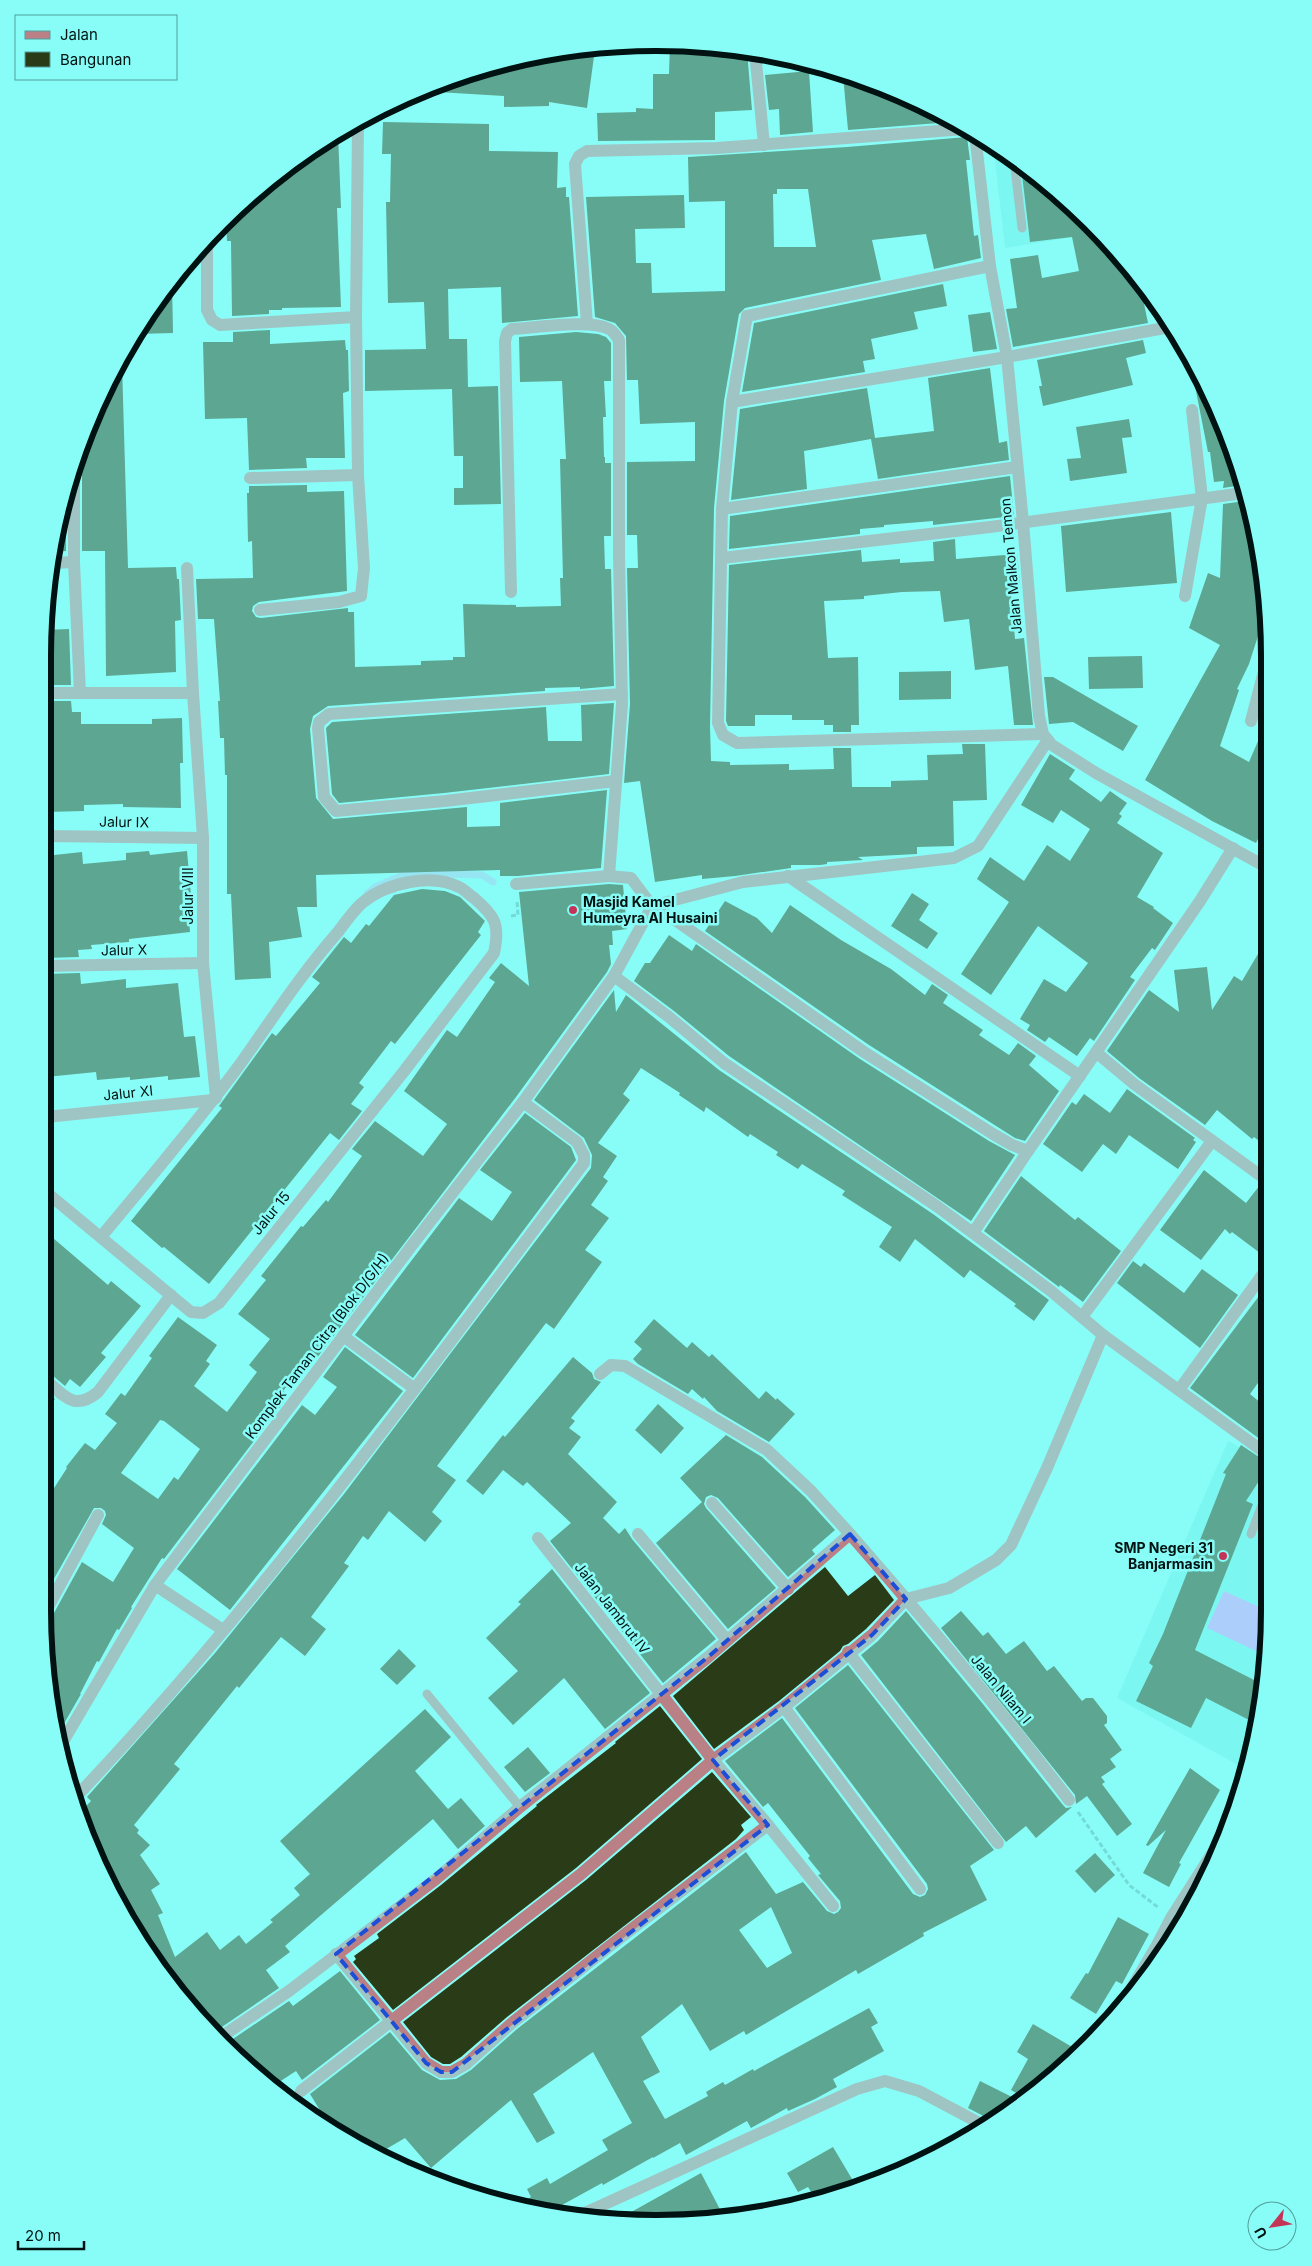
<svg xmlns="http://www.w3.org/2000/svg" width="1312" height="2266" viewBox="0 0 1312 2266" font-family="Inter,sans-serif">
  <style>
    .built { fill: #6eeee9 }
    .green { fill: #d695fd }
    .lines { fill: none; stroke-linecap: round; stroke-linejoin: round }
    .stream { stroke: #a6c7ec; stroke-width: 7 }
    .building { fill: #293c17; fill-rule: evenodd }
    .path { stroke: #5cb0ac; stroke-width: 3; stroke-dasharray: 5 2.5; stroke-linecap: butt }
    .service { stroke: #b98086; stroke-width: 9 }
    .minor { stroke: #b98086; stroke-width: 12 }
    .tertiary { stroke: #b98086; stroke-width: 12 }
    .marked { fill: none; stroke: #1d4ed8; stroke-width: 4; stroke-dasharray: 10 6; stroke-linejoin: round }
    .poi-dot { fill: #c43456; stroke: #88fdf7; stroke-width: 2 }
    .labels { text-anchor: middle; stroke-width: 5; stroke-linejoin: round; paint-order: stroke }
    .street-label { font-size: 14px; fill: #001211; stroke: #88fdf7 }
    .poi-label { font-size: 14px; font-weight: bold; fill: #001211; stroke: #88fdf7; text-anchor: start }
    .rim { fill: none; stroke: #001211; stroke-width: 6 }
  </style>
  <rect width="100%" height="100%" fill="#88fdf7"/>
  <g class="built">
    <path d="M993 144 1090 222 1098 233 1005 248Z"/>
    <path d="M1228 1441 1268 1462V1650L1245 1769 1117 1698Z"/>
  </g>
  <g class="green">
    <path d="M656 43 687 46 688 57 624 48V46Z"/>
    <path d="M1224 1591 1268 1611 1267 1656 1207 1628Z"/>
  </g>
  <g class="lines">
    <path class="stream" d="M367 894 375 887 408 873 482 875 493 882"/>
  </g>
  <g class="building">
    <path d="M670 44 695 46V51L717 48 747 51 752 110 715 112V140L598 141 597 113 636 112V108L653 109V74H669Z"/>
    <path d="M595 49 587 108 549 102V106L504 107V96L421 91V89L536 54Z"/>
    <path d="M809 71 813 132 780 135 779 109 769 110 765 75Z"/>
    <path d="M843 75 891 89 952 122 848 130Z"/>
    <path d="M383 122 489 124V151L558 152 557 188 566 187V197H569L578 316 502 323 501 287 448 289 449 339H467L468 387 498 386 501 504 454 505V488H463V456H454L452 389 365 391V350L426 349 424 302 388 303 386 202H390L391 154H382Z"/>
    <path d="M338 134 341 208H337L341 307 282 308V310H269V314L232 316 231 241H227L226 219 315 146Z"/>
    <path d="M967 137 970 160H966L974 236 978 235 981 258 934 269 926 234 872 240 881 280 745 308 739 314 724 401 714 508 710 727 711 761 730 762V765L789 764V770L834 769 833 748H851L852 787H891V781L928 780 927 755 963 754 962 744H985L987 800 953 801 954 846 917 847V854L858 857 863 860 827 862V864L820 865H791V868L735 876 702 879V875L655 882 640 781 624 783 630 704 627 568H638L637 535H627V462L695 461V422L640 424 638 380H627L626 336 615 323 595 317 586 197 684 195 685 228 635 229 636 263H651L652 293 725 291V201L689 202 688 157 847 147ZM777 189H808L816 247H774L773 194H777Z"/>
    <path d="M1021 166 1090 222 1141 289 1148 323 1013 347 1006 309 1017 308 1010 259 1038 255 1042 278 1079 271 1072 237 1030 242Z"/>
    <path d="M172 283 173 333 137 334 146 315Z"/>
    <path d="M943 284 947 306 914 312 918 329 871 339 875 359 863 361 865 372 742 392 754 323Z"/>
    <path d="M990 312 997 349 973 352 968 315Z"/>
    <path d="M270 330V344L345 340 346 350H348L349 391 343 393 345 458H306L307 468 249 470 247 418 205 419 203 342H233V332Z"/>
    <path d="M576 332 598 334 606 337 611 343V381H604L606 417H603L604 457H605V463H611V536H604L605 569H611L614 686 580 689V687L545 688V691L328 706 313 716 310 729 316 798 333 819 467 807V827L500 826V803L607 790 601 868 518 876H500V870L316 875 317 907H297L302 937 269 942 271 978 235 980 231 894H227V775H225L224 738H220L218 701H220L214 619H198L196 579 253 578 252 541 248 542 247 493H249V486L307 485V492L344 491 347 591 259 602 253 606 252 611 256 617 261 618 348 608V612H354L355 667 421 665V661L453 660V657H465L463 604 516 605V607L561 606 560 578H563L560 459H566L562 381 520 382 519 337Z"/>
    <path d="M1143 340 1146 353 1126 358 1133 385 1043 406 1039 386H1042L1037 360Z"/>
    <path d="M122 364 128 568 176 567 177 579H179L181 620 175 621 176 672 106 676 105 551H82V465L81 461 76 457Z"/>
    <path d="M990 368 999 443 1007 441 1009 460 878 479 871 439 804 451 807 489 731 500 740 409 867 388 875 438 934 431 928 378Z"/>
    <path d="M1201 379 1237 459 1242 485 1223 488 1224 481 1214 482 1210 452H1208L1194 381Z"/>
    <path d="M1129 419 1132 437 1122 438 1127 473 1070 481 1067 459 1081 458 1076 427Z"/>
    <path d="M1010 476 1014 516 933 525V521L884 525V527L860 529V534L729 549 730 516Z"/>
    <path d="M1245 501 1267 608 1249 664 1237 689 1239 690 1220 746 1249 762 1268 718V842L1259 837 1256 843 1212 821 1145 780 1220 645 1189 628 1208 573 1220 578 1223 504Z"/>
    <path d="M66 505V551L57 552 63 520Z"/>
    <path d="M1171 512 1177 583 1066 592 1061 526Z"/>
    <path d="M955 539 956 559 1017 554 1020 583 1010 584 1015 639 1024 638 1033 725H1014L1008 666 975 670 969 619 944 622 940 591 902 592 864 596V599L824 601 828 658 858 657 859 725H851V732H833V725H824V720H792V715H755V726H728L726 721 729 565 861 550 862 562 900 559V563L934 561 933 542Z"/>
    <path d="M69 629 71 685H49V681H44V630Z"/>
    <path d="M1142 656 1143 688 1089 689 1088 657Z"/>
    <path d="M951 671V699L899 700V672Z"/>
    <path d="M1044 677H1053L1138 726 1123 751 1073 722 1049 724Z"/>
    <path d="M49 701H71L72 712H81V724H152V719L182 718 183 763H180L181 808 123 807V804L84 805V811L45 812 44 716H49Z"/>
    <path d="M614 703 609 774 444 793 339 803 332 794 326 728 332 722 546 707 548 741H582L581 705Z"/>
    <path d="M1050 754 1075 770 1069 779 1101 802 1110 791 1127 803 1119 814 1122 816 1117 823 1163 853 1137 897 1154 907 1153 908 1173 923 1155 950 1152 948 1130 977 1135 980 1094 1041 1090 1038 1077 1056 1049 1037 1045 1042 1027 1030 1030 1025 1020 1019 1044 979 1066 992 1088 963 1038 926 991 995 961 974 1009 902 977 879 990 857 1024 881 1047 845 1070 861 1090 829 1061 810 1053 823 1021 805Z"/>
    <path d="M149 851 150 855 187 851 191 895H187L190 932 129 939V942L91 945 92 949 78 950 79 957 45 958V856L82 852 83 864 126 860V853Z"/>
    <path d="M609 884 623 885 627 929 612 931 613 945H609L611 964 607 972 516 1097 310 1367 305 1364 283 1391 289 1395 164 1559 162 1558 131 1607 132 1608 119 1630 117 1629 99 1662 97 1661 80 1694H81L58 1734 48 1690V1617L54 1613 82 1562 113 1582 134 1548 102 1524 106 1515 105 1511 101 1508H94L47 1591V1499L67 1468 66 1467 85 1443 95 1450 117 1423 105 1414 121 1393 125 1396 152 1358 149 1356 178 1317 217 1345 206 1361 210 1364 194 1386 227 1412 257 1372 249 1365 270 1339 238 1314 266 1280 261 1276 301 1226 303 1227 326 1200 328 1202 362 1156 352 1149 375 1121 423 1156 447 1124 404 1091 447 1030 457 1037 495 982 489 978 501 963 529 986 519 892ZM160 1420 164 1421 200 1449 178 1480 174 1477 158 1499 121 1473Z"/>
    <path d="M422 889 445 891 460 897 485 921 478 932 481 935 395 1044 391 1041 359 1083 364 1087 351 1104 362 1111 339 1140 330 1133 209 1284 164 1247 162 1248 131 1221 222 1108 219 1106 272 1033 276 1036 320 983 312 977 344 937 351 943 366 924 369 926 394 895Z"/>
    <path d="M912 893 929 904 919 920 938 933 927 949 891 926Z"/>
    <path d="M725 901 757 918 772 933 790 905 841 940 891 969 925 995 932 984 948 995 943 1003 983 1030 979 1035 1009 1055 1018 1043 1036 1056 1029 1065 1059 1091 1025 1141 1015 1138 869 1045 705 931Z"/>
    <path d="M669 935 692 951 696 944 860 1059 989 1141 1015 1155 971 1221 729 1056 674 1011 634 981 645 963H650Z"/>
    <path d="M1268 937V1148L1254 1137 1252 1139 1217 1110 1205 1125 1139 1078 1107 1051 1149 990 1179 1012 1174 970 1207 967 1212 1010 1234 976 1242 981Z"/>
    <path d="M80 973 81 984 126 979V988L178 983 184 1037 195 1036 200 1077 168 1080V1076L130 1080V1077L97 1080 96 1072 46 1077 45 974Z"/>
    <path d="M614 990 616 1012 626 995 719 1070 933 1214 1049 1300 1034 1321 1014 1306 1016 1304 970 1270 964 1278 915 1239 900 1262 879 1247 892 1227 842 1195 845 1191 802 1164 798 1169 776 1155 778 1152 750 1134 748 1137 706 1107 704 1112 679 1095 680 1093 641 1068 623 1094 630 1100 598 1143 617 1156 603 1177 608 1181 591 1205 609 1218 585 1250 602 1262 554 1329 546 1323 437 1466 456 1480 432 1512 442 1521 425 1542 389 1511 368 1540 363 1536 344 1563 349 1566 311 1617 326 1629 305 1656 281 1637 239 1688 237 1686 174 1764 180 1769 134 1825 139 1830 137 1833 150 1845 140 1855 160 1884 151 1890 163 1913 158 1915 175 1957 207 1932 220 1950 239 1935 246 1944 273 1922 270 1920 300 1895 294 1888 310 1874 280 1841 425 1709 451 1737 415 1771 448 1809 461 1798 485 1826 458 1849 433 1819 285 1946 290 1952 266 1970 279 1988 213 2033 169 1983 106 1882 86 1833 91 1828 78 1814 91 1801 87 1797 215 1653 344 1494 591 1168 592 1155 584 1138 534 1100Z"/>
    <path d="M1127 1089 1195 1138 1193 1140 1196 1142 1178 1169 1129 1135 1116 1154 1103 1144 1082 1172 1043 1144 1072 1102 1076 1105 1084 1094 1110 1113Z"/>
    <path d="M525 1113 571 1147 576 1160 413 1378 355 1335 459 1198 492 1221 512 1192 480 1170Z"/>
    <path d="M1204 1170 1246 1203 1260 1185 1268 1189V1259L1232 1232 1230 1234 1225 1229 1201 1260 1160 1230Z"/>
    <path d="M1021 1176 1075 1220 1078 1217 1121 1251 1083 1302 1060 1285 1059 1287 984 1231Z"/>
    <path d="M46 1232 108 1285 111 1281 141 1306 101 1353 106 1357 80 1387 70 1379 65 1386 52 1375 47 1373Z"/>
    <path d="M1133 1261 1141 1267 1144 1263 1184 1293 1202 1269 1238 1295 1200 1348 1117 1283Z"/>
    <path d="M1268 1284V1369L1250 1394 1268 1409V1445L1190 1388Z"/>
    <path d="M654 1319 687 1348 692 1342 709 1357 712 1354 759 1399 766 1391 776 1400 777 1398 795 1414 769 1442 717 1411 704 1397 703 1399 692 1389 688 1394 638 1364 633 1359 642 1349 634 1342Z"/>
    <path d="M345 1347 403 1391 230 1610 177 1569 302 1405 315 1415 337 1387 323 1377Z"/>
    <path d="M573 1357 592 1373 594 1379 601 1382 571 1418 575 1421 569 1428 581 1437 568 1454 617 1502 603 1518 619 1534 625 1528 632 1539 716 1639 663 1683 550 1541 571 1523 527 1482 523 1486 503 1470 483 1495 466 1481 503 1435 505 1437Z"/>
    <path d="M47 1392 55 1399 47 1409Z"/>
    <path d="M658 1404 684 1428 661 1454 635 1430Z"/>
    <path d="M726 1435 762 1457 805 1497 835 1530 812 1550 815 1554 788 1577 718 1498 711 1495 706 1497 704 1504 706 1508 776 1588 728 1629 656 1543 702 1502 680 1478Z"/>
    <path d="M1241 1445 1268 1463V1467L1246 1501 1253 1504 1195 1650 1262 1684 1256 1709 1251 1721 1206 1698 1191 1728 1136 1701 1153 1666 1149 1663 1163 1634 1226 1474 1223 1473Z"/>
    <path d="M825 1567 848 1596 875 1575 894 1600 866 1629 848 1644 843 1646 840 1651 779 1701 714 1749 673 1696Z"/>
    <path d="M552 1569 650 1693 605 1729 564 1678 513 1725 488 1698 518 1671 486 1638 521 1604 518 1602Z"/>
    <path d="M906 1611 983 1704 1063 1805 1066 1808 1072 1807 1036 1838 1026 1826 1006 1842 861 1655 878 1641Z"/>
    <path d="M961 1611 983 1636 988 1632 1006 1654 1024 1641 1047 1671 1054 1666 1082 1701 1086 1698H1093L1107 1716V1723L1104 1725 1122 1750 1110 1759 1116 1767 1101 1777 1105 1782 1102 1784 1132 1824 1117 1836 1087 1796 1076 1804 1075 1795 941 1628Z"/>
    <path d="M399 1649 416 1666 397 1685 380 1669Z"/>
    <path d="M848 1665 994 1850 970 1866 987 1900 923 1933 924 1936 858 1974 856 1970 746 2035 744 2031 710 2051 682 2004 641 2037 660 2072 643 2081 665 2119 708 2096 706 2092 723 2082 725 2085 753 2069 754 2071 869 2008 878 2023 871 2027 884 2051 833 2079 837 2087 815 2099 788 2111 787 2108 751 2128 747 2121 686 2155 680 2143 653 2158V2157L603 2185 602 2183 562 2205 566 2216 514 2206 531 2197 527 2189 547 2178 550 2184 608 2150 602 2140 632 2123 593 2052 533 2094 555 2133 537 2143 511 2100 431 2168 405 2138 376 2155 332 2130 310 2094 390 2032 422 2070 440 2080 456 2079 471 2070 517 2029 746 1852 776 1894 803 1882 827 1911 834 1914 838 1912 841 1908 840 1901 818 1875 821 1874 808 1858 810 1856 768 1803 763 1807 725 1761 782 1718 913 1894 920 1897 925 1895 928 1889 927 1884 795 1708ZM771 1907 792 1953 767 1968 739 1930Z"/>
    <path d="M660 1706 702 1759 576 1868 393 2010 353 1962 356 1959 354 1956 379 1938 377 1934 441 1885 537 1806 536 1805 616 1743 615 1742Z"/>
    <path d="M528 1747 550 1773 525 1792 504 1767Z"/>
    <path d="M1190 1768 1220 1790 1179 1863 1181 1864 1169 1887 1143 1873 1166 1830 1148 1846 1146 1845Z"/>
    <path d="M712 1772 751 1817 741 1825 744 1830 736 1839 507 2017 461 2057 450 2064H443L431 2057 403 2022 586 1880Z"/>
    <path d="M1095 1853 1115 1875 1095 1893 1075 1871Z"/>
    <path d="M1118 1917 1149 1934 1122 1984 1116 1981 1096 2014 1070 1998 1086 1973 1088 1974Z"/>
    <path d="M340 1971 380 2020 302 2080 296 2071 273 2086 224 2045 289 2001 293 2006Z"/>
    <path d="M1033 2024 1079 2051 1030 2097H1023L1011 2090 1028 2059 1017 2052Z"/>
    <path d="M980 2081 1016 2099 1011 2109 993 2121 968 2108Z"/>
    <path d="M833 2147 858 2189 815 2198 808 2187 798 2192 787 2173Z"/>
    <path d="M701 2173 724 2217 696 2222 617 2220Z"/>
  </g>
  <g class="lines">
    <g class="path">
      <path d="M511 916 518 915 517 901"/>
      <path d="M1078 1812 1129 1885 1159 1908"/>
    </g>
    <g class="service">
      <path d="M1014 160 1022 228"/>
      <path d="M1251 1534 1268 1489"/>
      <path d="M427 1694 520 1807"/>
    </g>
    <g class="minor">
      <path d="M755 52 764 145"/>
      <path d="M207 240V310L212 320 220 325 356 317 358 123"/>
      <path d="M990 266 747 316 732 402 722 509 718 723 723 735 737 743 1043 734"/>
      <path d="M587 324 575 164 579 156 587 151 717 148 965 129"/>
      <path d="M732 402 1007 357 1170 327"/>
      <path d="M74 465V562L80 693"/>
      <path d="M250 478 358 475"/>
      <path d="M722 509 1017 467"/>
      <path d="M722 558 990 527 1244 493"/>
      <path d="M54 563 74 562"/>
      <path d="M187 568 193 693"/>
      <path d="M511 592 505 341 507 333 512 329C535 328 590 319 609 329 614 331 616 336 619 340V555L622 704 609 876"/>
      <path d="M1185 596 1202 498 1192 410"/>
      <path d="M260 610 339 602 361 596 364 568 358 475 356 317"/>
      <path d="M44 693H193L203 838V963L216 1098"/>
      <path d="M1251 721 1268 656"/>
      <path d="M616 781 445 801 336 811 324 797 318 728 319 722 329 714 622 694"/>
      <path d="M45 836 203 838"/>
      <path d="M788 876 1080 1076"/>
      <path d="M516 884 609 876 631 878 652 906 671 917 864 1052 993 1134 1012 1145 1028 1151 1200 901 1233 848"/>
      <path d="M45 966 203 963"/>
      <path d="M614 976 669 1017 724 1063 938 1207 1051 1291 1103 1335 1268 1455"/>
      <path d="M1097 1053 1134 1084 1268 1181"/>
      <path d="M46 1117 213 1100"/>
      <path d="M46 1192 191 1312 203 1313 219 1303 405 1070 494 953C500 925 496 917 474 898 469 895 464 889 459 887 430 873 386 883 362 903 353 911 345 923 338 932 302 973 272 1019 241 1063 197 1123 148 1180 101 1237"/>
      <path d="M973 1233 1028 1151"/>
      <path d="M1082 1317 1212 1141"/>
      <path d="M343 1336 415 1389"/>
      <path d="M600 1374 611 1365 625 1366 767 1450 811 1491 850 1534"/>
      <path d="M47 1381C65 1397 75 1411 98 1392L171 1295"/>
      <path d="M1179 1390 1268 1267"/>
      <path d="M712 1503 788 1589"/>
      <path d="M638 1534 727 1640"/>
      <path d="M155 1585 223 1630"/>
      <path d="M47 1609 98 1515"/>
      <path d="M848 1652 998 1843"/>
      <path d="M784 1707 920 1889"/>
      <path d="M61 1745 155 1585 416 1240 523 1102 614 976 652 906 743 882 954 858 978 846 1048 740"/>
      <path d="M73 1800C261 1602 421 1381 584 1163V1155L577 1142 523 1102"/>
      <path d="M768 1825 833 1906"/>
      <path d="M336 1954 426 2063 441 2072H452L466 2064 512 2023 620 1938 768 1825 713 1760 538 1538"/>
      <path d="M1114 2018 1157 1945 1171 1918 1222 1838"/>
      <path d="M218 2039 289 1991 436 1879 520 1807 708 1657 850 1534C926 1621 1000 1709 1069 1800"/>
      <path d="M301 2091 581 1874 713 1760 784 1707 872 1635 906 1599 949 1588 996 1560 1011 1545 1047 1468 1103 1335"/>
      <path d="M574 2218 857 2089 885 2081 919 2091 985 2126"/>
    </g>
    <path class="tertiary" d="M975 134 990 266 1007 357 1023 522 1039 716 1043 734 1052 745 1096 773 1268 868"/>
  </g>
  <path d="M0 0H1312V2266H0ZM850 1534 906 1599 872 1635 713 1760 768 1825 452 2072H441L426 2063 336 1954 708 1657Z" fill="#88fdf7" fill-opacity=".55" fill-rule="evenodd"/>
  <path class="marked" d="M850 1534 906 1599 872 1635 713 1760 768 1825 452 2072H441L426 2063 336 1954 708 1657Z"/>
  <g class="poi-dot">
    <circle cx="573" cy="910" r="5"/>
    <circle cx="1223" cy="1556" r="5"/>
  </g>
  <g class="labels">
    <g class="street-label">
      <text transform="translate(1011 566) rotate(-95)" y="5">Jalan Malkon Temon</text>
      <text transform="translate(124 822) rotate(1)" y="5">Jalur IX</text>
      <text transform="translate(188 896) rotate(-90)" y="5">Jalur VIII</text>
      <text transform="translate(124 950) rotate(-1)" y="5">Jalur X</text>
      <text transform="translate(128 1093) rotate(-6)" y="5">Jalur XI</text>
      <text transform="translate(271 1213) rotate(-51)" y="5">Jalur 15</text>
      <text transform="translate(317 1346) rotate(-53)" y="5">Komplek Taman Citra (Blok D/G/H)</text>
      <text transform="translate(612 1608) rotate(52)" y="5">Jalan Jambrut IV</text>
      <text transform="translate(1001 1689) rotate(50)" y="5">Jalan Nilam I</text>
    </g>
    <g class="poi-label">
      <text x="583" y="907">Masjid Kamel<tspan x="583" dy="16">Humeyra Al Husaini</tspan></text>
      <text x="1213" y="1553" text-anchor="end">SMP Negeri 31<tspan x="1213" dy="16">Banjarmasin</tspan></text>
    </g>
  </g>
  <path d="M0 0H1312V2266H0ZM656 51H656A605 605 0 0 1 1261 656V1610A605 605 0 0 1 656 2215H656A605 605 0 0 1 51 1610V656A605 605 0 0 1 656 51Z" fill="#88fdf7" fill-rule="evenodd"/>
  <path class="rim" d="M656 51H656A605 605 0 0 1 1261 656V1610A605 605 0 0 1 656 2215H656A605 605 0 0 1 51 1610V656A605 605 0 0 1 656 51Z"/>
  <rect x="15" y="15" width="162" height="65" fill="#88fdf7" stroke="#529f9b"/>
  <rect x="25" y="31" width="25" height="8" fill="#b98086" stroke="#529f9b"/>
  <text x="60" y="40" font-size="15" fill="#001211">Jalan</text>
  <rect x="25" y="52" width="25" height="15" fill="#293c17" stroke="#529f9b"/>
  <text x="60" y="65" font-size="15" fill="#001211">Bangunan</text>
  <g transform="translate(1272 2226) rotate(240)"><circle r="24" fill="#88fdf7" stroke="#529f9b"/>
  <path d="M0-4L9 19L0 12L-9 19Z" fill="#c43456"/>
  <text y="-8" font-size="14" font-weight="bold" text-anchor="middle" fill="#001211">U</text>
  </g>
  <path d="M18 2241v8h66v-8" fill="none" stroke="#001211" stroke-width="2.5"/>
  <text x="25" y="2241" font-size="15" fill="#001211" stroke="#88fdf7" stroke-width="4" paint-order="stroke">20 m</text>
</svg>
